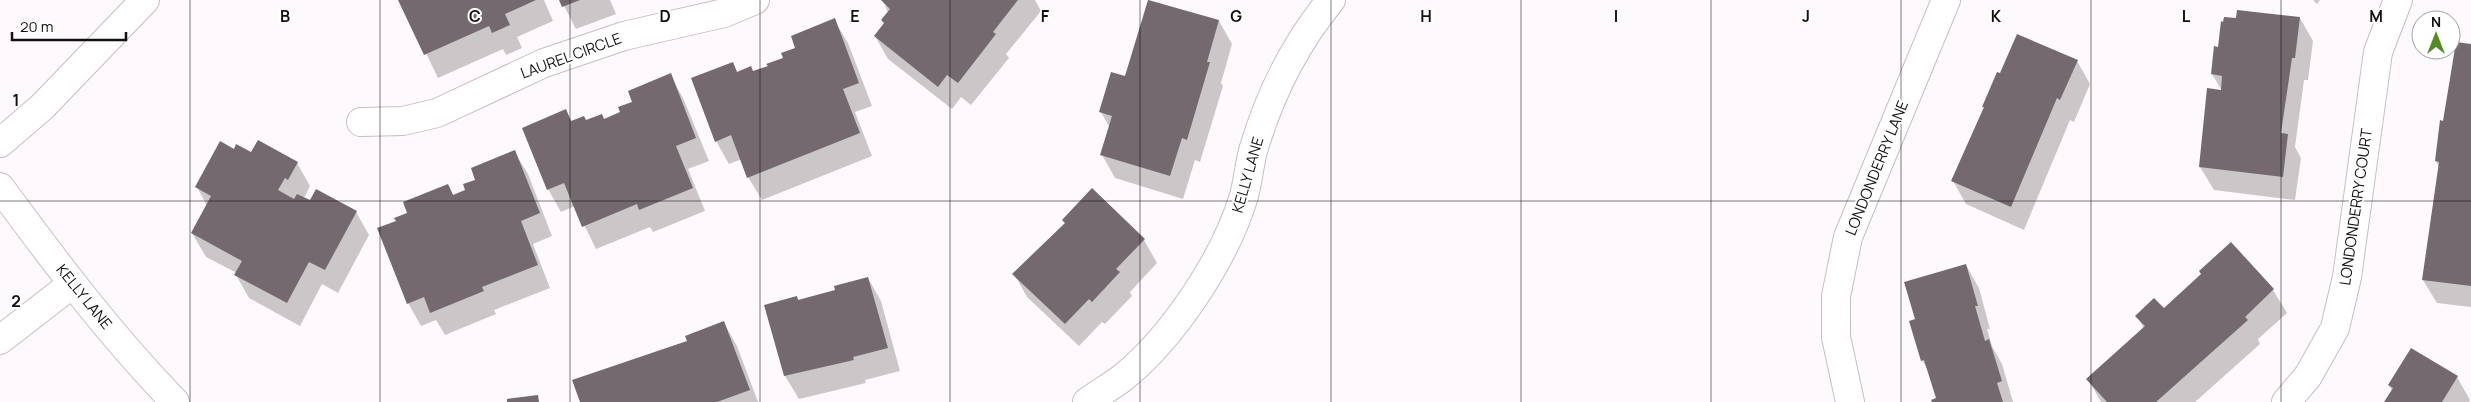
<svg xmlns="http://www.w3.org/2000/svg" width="2471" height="402" viewBox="0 0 2471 402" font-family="Manrope,sans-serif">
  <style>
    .shadow { fill: #0003 }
    .building { fill: #74696f }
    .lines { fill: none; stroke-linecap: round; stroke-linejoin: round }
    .minor-casing { stroke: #c9bdc3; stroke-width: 30 }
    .minor { stroke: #fff; stroke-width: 28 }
    .grid { fill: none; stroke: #141012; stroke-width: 1; stroke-opacity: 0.55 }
    .labels { text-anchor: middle; stroke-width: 4; stroke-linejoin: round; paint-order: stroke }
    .street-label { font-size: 15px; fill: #141012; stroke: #fff }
    .grid-label { font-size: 16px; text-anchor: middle; font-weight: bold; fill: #141012; stroke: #fff; stroke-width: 4; stroke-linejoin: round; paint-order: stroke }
  </style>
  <rect width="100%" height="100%" fill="#fef9fc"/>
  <g class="shadow">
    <path d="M400 0H544L553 21 517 37 522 48 506 55 503 49 438 78Z"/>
    <path d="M561 0H610L616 14 576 29Z"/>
    <path d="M883 0H1035L1041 11 1006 54 1009 58 971 105 961 97 952 109 888 59 875 36 885 24 888 13Z"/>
    <path d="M1149 0 1219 21 1232 44 1221 83 1223 86 1200 162 1195 160 1183 199 1115 178 1102 155 1110 128 1101 112 1125 77Z"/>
    <path d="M2313 0H2320L2317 4Z"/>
    <path d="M2300 18 2313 41 2308 80H2304L2295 147 2301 158 2295 200 2214 190 2200 167 2222 91 2212 74 2219 48Z"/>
    <path d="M834 20 848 43 872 106 855 112 872 156 762 200 748 177 742 159 729 164 716 141 732 64 738 73 754 72 769 67 784 59Z"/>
    <path d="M2471 45V307L2437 303 2423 280 2439 167 2436 161 2444 122Z"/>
    <path d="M2077 61 2090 84 2074 122 2070 120 2024 230 1966 204 1953 181 1985 109 1983 107 2001 75Z"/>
    <path d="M670 75 683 98 709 161 688 169 705 211 653 232 650 227 596 249 575 206 561 212 548 189 566 111 572 122 604 120 622 113Z"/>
    <path d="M235 150 297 163 310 186 304 198 356 212 369 235 338 293 322 284 300 326 249 298 236 275 237 273 206 257 192 233 207 206 197 187Z"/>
    <path d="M514 151 528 174 552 236 533 244 550 288 494 310 496 314 445 335 436 320 421 326 408 303 397 222 448 186 454 196 467 190Z"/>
    <path d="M1144 240 1157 263 1130 292 1132 296 1105 324 1102 322 1079 346 1027 297 1014 274Z"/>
    <path d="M2231 244 2273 290 2287 313 2258 339 2260 344 2195 402H2101L2088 379 2144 329 2137 316 2164 310 2203 275Z"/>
    <path d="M1966 265 1979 288 1990 329H1987L1992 346 2002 364 2013 402H1933L1937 399 1930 374 1922 360 1916 320Z"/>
    <path d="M868 278 881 301 900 371 865 380 866 383 799 399 785 376 766 306 797 298 799 301 836 291Z"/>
    <path d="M724 323 737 346 758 402H582L574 381 688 341Z"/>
    <path d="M2457 377 2470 400 2469 402H2386L2392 391 2389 385Z"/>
  </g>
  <g class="building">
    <path d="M398 0H536L505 14 510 25 492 33 489 26 424 55Z"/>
    <path d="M559 0H580L562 7Z"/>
    <path d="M881 0H1018L993 32 996 34 958 83 947 75 938 87 874 36 884 23 881 20 890 9Z"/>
    <path d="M1148 0 1219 20 1207 62H1210L1187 140 1182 138 1170 176 1100 155 1112 116 1099 112 1111 72 1125 76Z"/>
    <path d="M2237 10 2300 17 2295 58H2292L2281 133 2288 134 2283 177 2199 167 2207 88 2221 90 2222 76 2211 74 2214 46 2218 47 2221 21 2223 22 2224 17 2236 18Z"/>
    <path d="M835 18 859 83 843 89 860 133 747 178 731 135 715 142 691 78 733 62 737 72 751 66 753 71 768 66 766 64 783 58 781 53 795 48 791 36Z"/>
    <path d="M2017 34 2078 60 2060 100 2057 98 2011 207 1951 181 1984 107H1982L1997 72 2000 73Z"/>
    <path d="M2456 42 2471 44V286L2422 280 2439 162 2435 161 2440 120 2443 121Z"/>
    <path d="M671 73 696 138 676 146 693 188 639 210 637 204 582 227 564 183 547 190 522 128 566 109 571 121 584 116 586 120 602 114 604 119 620 112 618 107 632 102 628 91Z"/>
    <path d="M258 140 298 162 288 180 285 178 278 190 294 199 297 194 310 200 316 189 357 211 325 270 309 262 287 303 234 275 242 261 191 233 211 196 195 187 220 141 234 149 236 144 251 152Z"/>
    <path d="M515 150 540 213 521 221 538 265 482 287 484 291 430 313 424 297 407 304 377 228 396 221 394 218 407 213 403 202 448 184 453 195 465 190 463 184 475 180 471 168Z"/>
    <path d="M1092 188 1145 239 1116 269 1120 272 1092 302 1089 299 1065 324 1012 274 1065 223 1062 220Z"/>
    <path d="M2231 242 2274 289 2245 317 2248 320 2156 402H2107L2086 379 2145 326 2135 316 2154 298 2164 308 2201 274 2199 271Z"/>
    <path d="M1966 264 1978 306H1975L1985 341 1989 339 2002 381 1997 383 2003 402H1932L1931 400 1936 398 1924 360 1921 361 1909 321 1915 319 1904 282Z"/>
    <path d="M868 277 888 348 853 357 854 360 784 376 764 305 797 296 798 300 835 290 834 286Z"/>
    <path d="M724 321 750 390 717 402H580L572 380 687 341 685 336Z"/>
    <path d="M2411 348 2458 376 2442 402H2384L2393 388 2388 385Z"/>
    <path d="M538 395 539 402H507V399Z"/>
  </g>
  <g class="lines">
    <defs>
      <g id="minor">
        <path d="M361 122 403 121 437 113 544 63 624 36 724 13 755 0"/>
        <path d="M0 143 42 107 145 0"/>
        <path d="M0 187C55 262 110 335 175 402"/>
        <path d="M0 340 72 284"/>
        <path d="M1087 402C1098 394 1110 387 1121 379 1172 339 1224 260 1243 199 1248 183 1249 166 1253 151 1269 96 1295 44 1331 0"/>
        <path d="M1850 402 1836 337V296L1848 237 1946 0"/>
        <path d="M2286 402 2308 376 2335 328 2347 277 2378 52 2398 0"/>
      </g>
    </defs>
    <use href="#minor" class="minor-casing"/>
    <use href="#minor" class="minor"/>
  </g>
  <path class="grid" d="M190 0V402M380 0V402M570 0V402M760 0V402M950 0V402M1140 0V402M1331 0V402M1521 0V402M1711 0V402M1901 0V402M2091 0V402M2281 0V402M0 201H2471"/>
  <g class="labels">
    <g class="street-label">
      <text transform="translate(571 56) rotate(-20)" y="5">LAUREL CIRCLE</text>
      <text transform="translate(1877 168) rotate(-68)" y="5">LONDONDERRY LANE</text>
      <text transform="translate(1248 175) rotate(-74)" y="5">KELLY LANE</text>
      <text transform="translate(2356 207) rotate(-82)" y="5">LONDONDERRY COURT</text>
      <text transform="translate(84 297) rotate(51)" y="5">KELLY LANE</text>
    </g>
  </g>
  <g class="grid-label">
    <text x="285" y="22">B</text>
    <text x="475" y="22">C</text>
    <text x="665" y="22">D</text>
    <text x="855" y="22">E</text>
    <text x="1045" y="22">F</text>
    <text x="1236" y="22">G</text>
    <text x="1426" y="22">H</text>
    <text x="1616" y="22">I</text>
    <text x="1806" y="22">J</text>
    <text x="1996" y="22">K</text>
    <text x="2186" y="22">L</text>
    <text x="2376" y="22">M</text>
    <text x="16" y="106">1</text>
    <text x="16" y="307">2</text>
  </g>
  <g transform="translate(2436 35)"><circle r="24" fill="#ffffff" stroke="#a19fa0"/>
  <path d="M0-4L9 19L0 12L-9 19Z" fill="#528a26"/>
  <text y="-8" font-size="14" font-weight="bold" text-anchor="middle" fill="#141012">N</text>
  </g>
  <path d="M12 32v8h114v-8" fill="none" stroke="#141012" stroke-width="2.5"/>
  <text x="20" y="32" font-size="15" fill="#141012" stroke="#ffffff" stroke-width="4" paint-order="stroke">20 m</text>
</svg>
